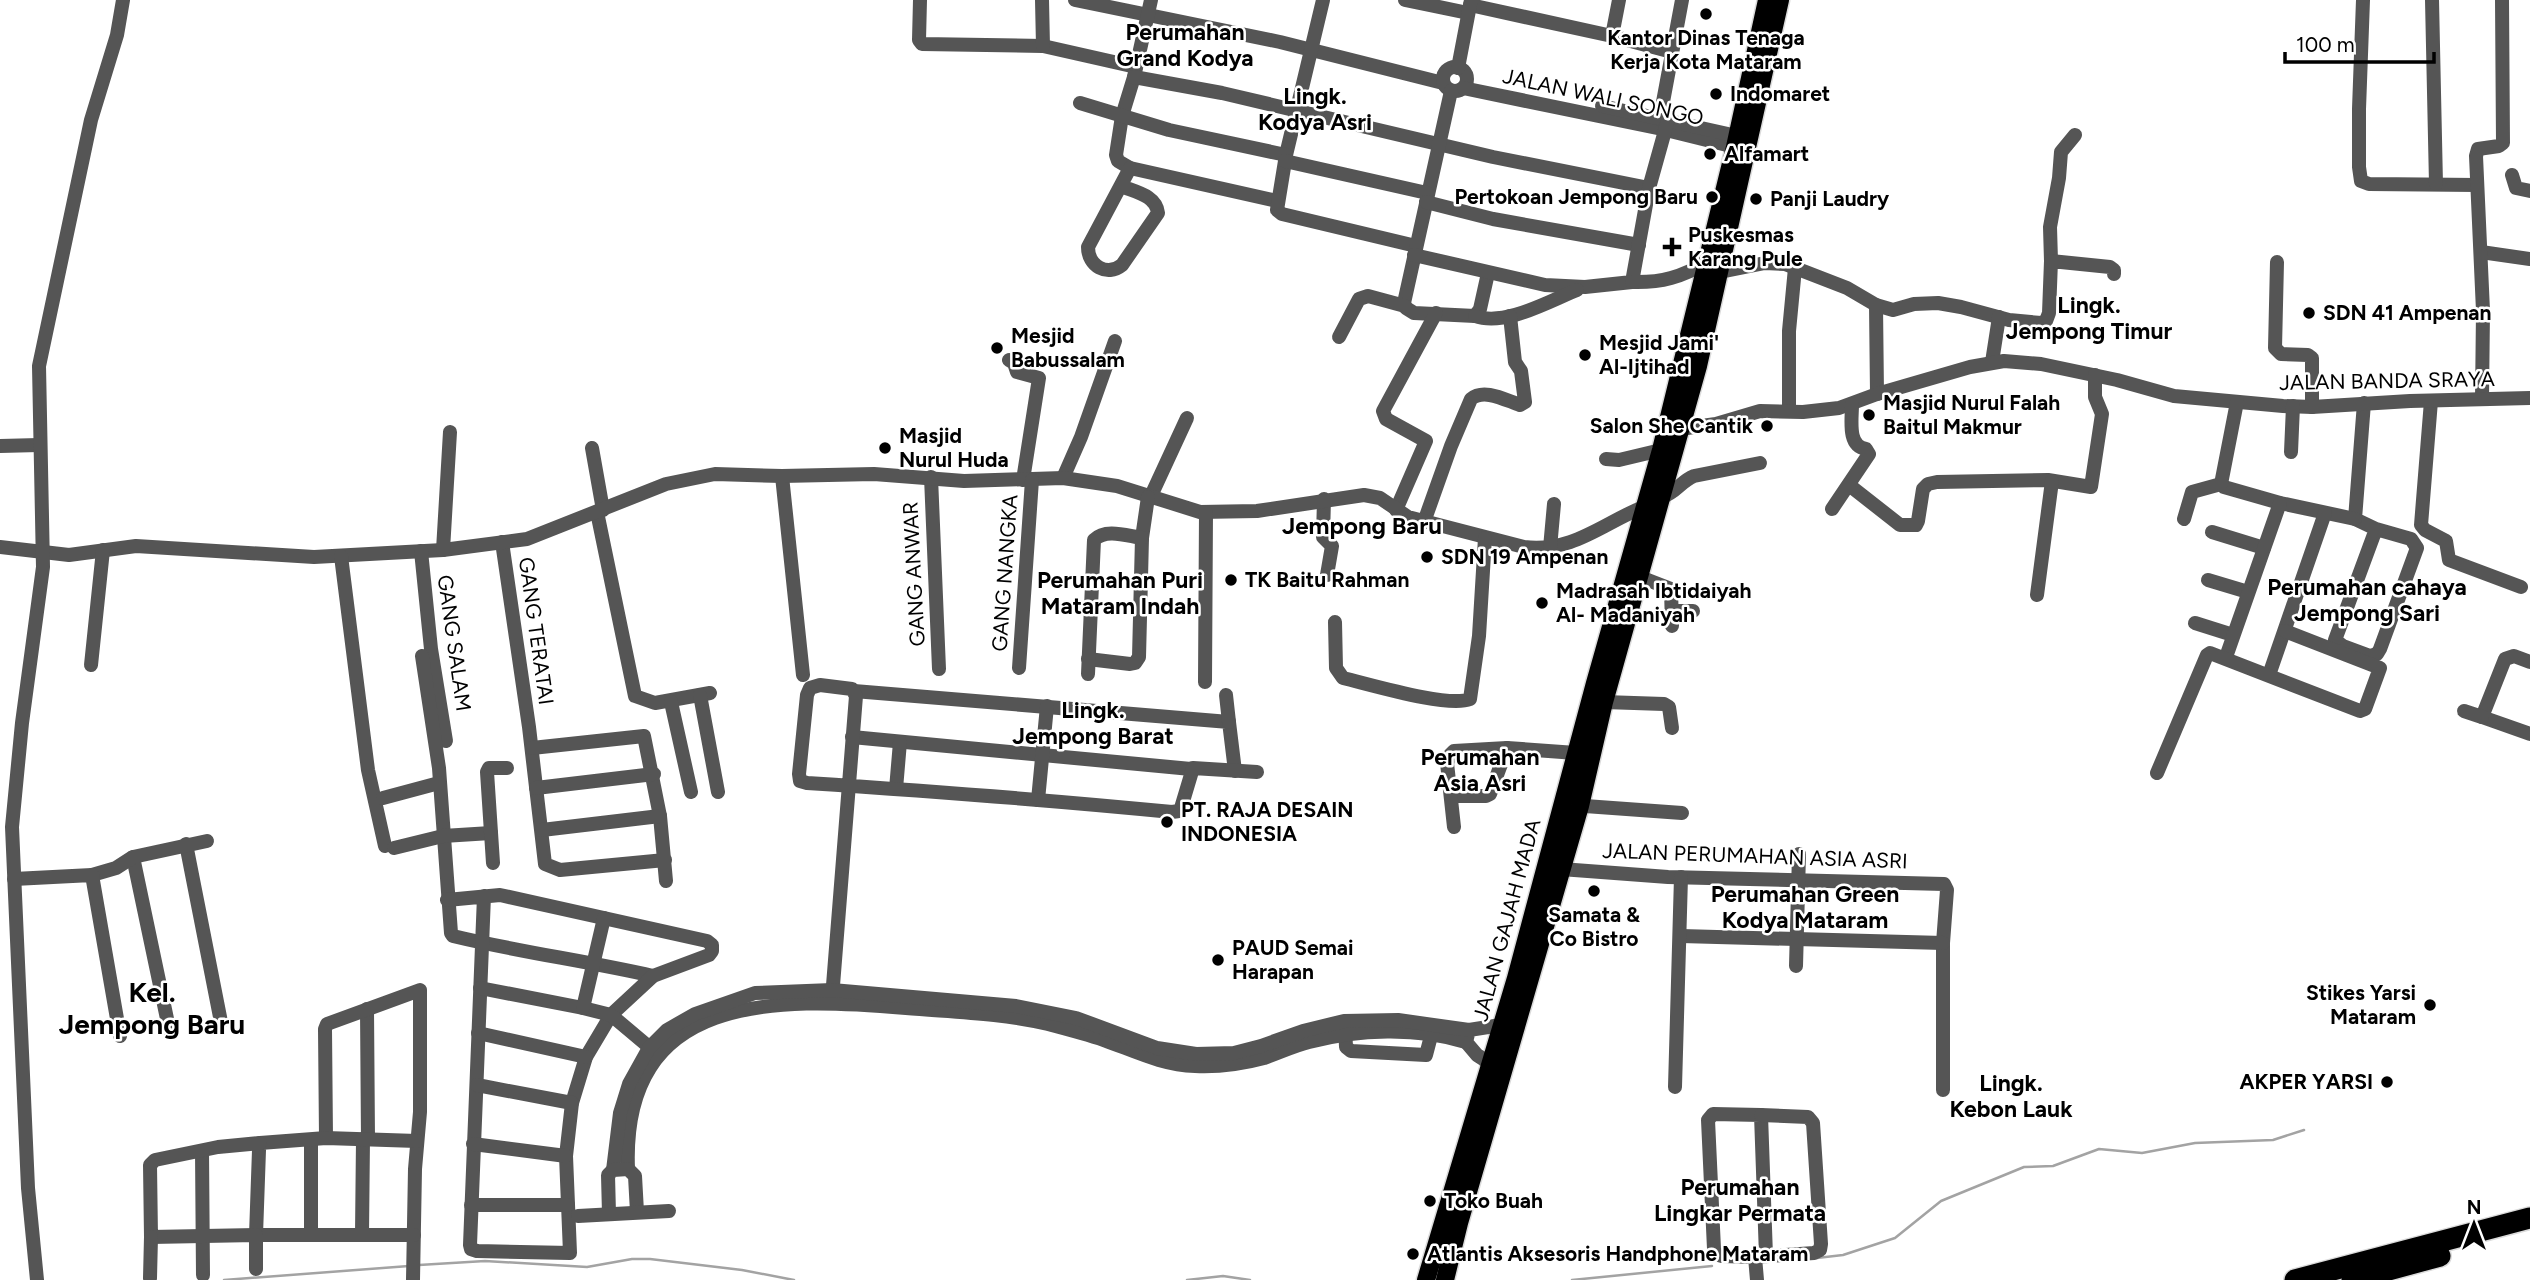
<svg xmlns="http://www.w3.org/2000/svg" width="2530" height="1280" viewBox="0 0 2530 1280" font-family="Figtree,sans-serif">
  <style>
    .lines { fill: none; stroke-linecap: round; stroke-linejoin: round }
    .stream { stroke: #a3a3a3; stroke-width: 2.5 }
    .major-casing { stroke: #dbdbdb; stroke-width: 21 }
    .highway-casing { stroke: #dbdbdb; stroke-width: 24 }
    .minor { stroke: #555; stroke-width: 14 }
    .major { stroke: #000; stroke-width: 18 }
    .highway { stroke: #000; stroke-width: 21 }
    .poi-dot { fill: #000; stroke: #fff; stroke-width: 2.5 }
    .labels { text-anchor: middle; stroke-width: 5; stroke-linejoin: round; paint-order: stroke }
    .poi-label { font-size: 21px; font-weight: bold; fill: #000; stroke: #fff; text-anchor: start }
    .street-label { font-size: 21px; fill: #000; stroke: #fff }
    .neighbourhood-label { font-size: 23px; font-weight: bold; fill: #000; stroke: #fff }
    .quarter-label { font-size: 24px; font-weight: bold; fill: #000; stroke: #fff }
    .district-label { font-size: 28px; font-weight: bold; fill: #000; stroke: #fff }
  </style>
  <rect width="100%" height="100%" fill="#fff"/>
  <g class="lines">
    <g class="stream">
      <path d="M1817 1258 1843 1255 1895 1238 1941 1201 2024 1167 2053 1166 2099 1149 2142 1153 2195 1143 2273 1140 2304 1130"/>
      <path d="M419 1265 485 1261 587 1267 632 1259H650L742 1270 794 1280"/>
      <path d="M224 1280 409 1266"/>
      <path d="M1187 1280 1223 1276 1250 1280"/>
      <path d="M1572 1280 1712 1266"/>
    </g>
    <defs>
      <g id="major">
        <path d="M1426 1280 1516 978 1595 683 1661 450 1735 147 1767 0"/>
        <path d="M1445 1280 1459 1223 1580 806 1604 702 1698 366 1780 0"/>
      </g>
      <g id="highway">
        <path d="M2295 1280 2530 1218"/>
        <path d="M2352 1280 2440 1256"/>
      </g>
    </defs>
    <use href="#major" class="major-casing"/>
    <use href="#highway" class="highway-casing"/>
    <g class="minor">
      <path d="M920 0 919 40 922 44 1043 46 1136 67"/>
      <path d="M1042 0 1043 46"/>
      <path d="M1075 0 1280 42 1443 83"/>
      <path d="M1151 0 1134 77 1122 116 1116 155 1118 161 1130 168 1277 201"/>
      <path d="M1323 0 1286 155 1277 210 1282 214 1416 246"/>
      <path d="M1405 0 1468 13"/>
      <path d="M2363 0 2359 109V167L2361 181 2369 184 2477 185"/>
      <path d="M2432 0 2436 184"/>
      <path d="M1470 5 1612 36 1672 52"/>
      <path d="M1612 36 1619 0"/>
      <circle cx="1455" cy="79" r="12"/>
      <path d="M1458 68 1471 0"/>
      <path d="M1134 77 1222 93 1493 157 1649 188"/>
      <path d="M1463 88 1662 129 1735 147"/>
      <path d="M1451 91 1404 303 1406 308 1414 313 1475 316 1480 309 1488 273"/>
      <path d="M1080 103 1169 130 1286 155"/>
      <path d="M1602 106 1737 136"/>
      <path d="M1660 118 1682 0"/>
      <path d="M1285 161 1427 193"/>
      <path d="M2512 175 2516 188 2530 191"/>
      <path d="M1121 186C1135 192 1156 195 1158 213L1122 265C1107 277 1088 266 1088 247L1130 168"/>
      <path d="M1426 202 1493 219 1639 245"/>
      <path d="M2481 252 2530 259"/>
      <path d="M1414 255 1545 285 1585 287 1632 282 1649 188 1668 120"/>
      <path d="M2051 261 2050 227 2059 178 2061 152 2075 135"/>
      <path d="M2277 262 2275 348 2281 354 2308 355 2312 358V407"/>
      <path d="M1720 272 1765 263 1785 264 1847 288 1876 305 1893 310 1914 304 1938 303 1961 307 2009 320 2041 323 2046 321 2049 313 2051 261 2110 267 2114 270V274"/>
      <path d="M1632 282C1661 283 1682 277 1707 262"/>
      <path d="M1876 305 1877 394"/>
      <path d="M1475 316C1505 327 1549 301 1577 290"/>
      <path d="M1339 337 1359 299 1368 296 1405 306"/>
      <path d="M1009 360 1014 363 1017 372 1039 378 1023 480"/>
      <path d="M1992 362 1999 317"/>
      <path d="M2482 399 2483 311 2476 156 2478 149 2499 146 2503 143 2502 0"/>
      <path d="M2431 401 2421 525 2425 530 2446 541 2449 560 2521 587"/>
      <path d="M2364 403 2355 519 2376 529 2411 539 2417 548 2380 649 2377 654 2370 656 2343 646 2335 640 2376 529"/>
      <path d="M1789 411V331L1795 268"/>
      <path d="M1680 429 1716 424 1760 411 1803 412 1839 408 1877 394 1970 367 2004 361 2041 364 2117 380 2174 396 2283 406 2312 407 2410 401 2530 398"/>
      <path d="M0 446 39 445"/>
      <path d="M592 448 603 510"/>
      <path d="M2291 452 2293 406"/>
      <path d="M1606 459 1619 460 1661 450"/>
      <path d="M782 476 803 675"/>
      <path d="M931 477 939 669"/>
      <path d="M1063 478 1081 437 1115 341"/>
      <path d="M1849 485 1900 525H1916L1918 521 1923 489 1928 484 1937 482 2048 480 2091 487 2102 414 2095 397V375"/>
      <path d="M2224 487 2280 503 2355 519"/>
      <path d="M1662 497C1676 493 1681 481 1694 476L1760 463"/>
      <path d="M1150 498 1187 418"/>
      <path d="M1324 499 1323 537 1332 546 1327 575"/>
      <path d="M1832 509 1869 454 1866 449C1847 446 1852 420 1852 404"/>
      <path d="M1396 510 1426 441 1386 419 1383 411 1436 313"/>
      <path d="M597 512 635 696 655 703 710 693"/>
      <path d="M2184 519 2192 492 2221 484 2237 402"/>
      <path d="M1424 522 1451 446 1471 399C1484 388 1505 400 1520 405L1525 402 1521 371 1515 362 1510 316"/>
      <path d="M2212 532 2264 548"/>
      <path d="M502 542 529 727 545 864 560 870 665 860"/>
      <path d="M0 547 69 555 136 546 314 557 443 550 527 539 666 484 715 474 782 476 874 474 964 481 1063 478 1117 486 1200 512 1257 511 1364 495 1380 498 1408 517 1524 547C1574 553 1604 522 1646 506"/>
      <path d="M1550 548 1554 504"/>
      <path d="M443 550 450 432"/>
      <path d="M421 551 431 649 446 741"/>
      <path d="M341 556 368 770 385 846"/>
      <path d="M1640 577 1671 589 1672 626"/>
      <path d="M2208 580 2248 592"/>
      <path d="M2037 595 2052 481"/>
      <path d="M1672 611H1693"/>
      <path d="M1335 622 1336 668 1343 678C1369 684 1448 708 1470 699L1479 636 1485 538"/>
      <path d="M2195 623 2233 635"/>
      <path d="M422 656 439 768 451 933 453 936C519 952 587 961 653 976"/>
      <path d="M2226 657 2280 503"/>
      <path d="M1088 659 1130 664 1135 663 1139 657 1142 538 1148 497"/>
      <path d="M2530 662 2514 656 2505 659 2482 717 2530 734"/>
      <path d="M91 665 103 550"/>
      <path d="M1019 668 1032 480"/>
      <path d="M1088 674 1094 540C1106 528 1127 536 1142 538"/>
      <path d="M2269 675 2325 513"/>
      <path d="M1205 682 1206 512"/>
      <path d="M854 691 1229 722 1235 771"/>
      <path d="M700 695 718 792"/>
      <path d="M1226 695 1229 722"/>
      <path d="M671 702 691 792"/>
      <path d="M1604 702 1664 704 1669 707 1672 728"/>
      <path d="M2464 711 2482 717"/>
      <path d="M852 737 1191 769"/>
      <path d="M532 748 644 736 660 816 666 881"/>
      <path d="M2157 773 2207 655 2210 653 2360 711 2365 709 2380 668 2285 631"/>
      <path d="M536 788 654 774"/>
      <path d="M896 789 900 742"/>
      <path d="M1451 796H1486L1490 794 1507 748"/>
      <path d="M383 798 439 783"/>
      <path d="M1038 800 1047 706"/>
      <path d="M1571 805 1682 813"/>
      <path d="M1454 827 1447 763 1450 755 1454 751 1507 748 1576 753"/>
      <path d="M542 830 660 816"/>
      <path d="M186 844 221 1022"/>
      <path d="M394 848 443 836 491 833"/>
      <path d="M133 857 170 1033"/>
      <path d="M493 863 487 772 489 768H507"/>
      <path d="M1561 869 1668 877 1944 884 1947 890 1943 943V1090"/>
      <path d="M92 875 116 868 133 857 207 841"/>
      <path d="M14 879 92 875 120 1036"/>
      <path d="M447 900 500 895 707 941 712 945V951L709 955 653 976 611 1015 586 1057 572 1103 566 1156 570 1253 477 1251 471 1249 470 1245 484 896"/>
      <path d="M1681 936 1943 943"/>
      <path d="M1796 966 1799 854"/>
      <path d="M480 988 583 1008 611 1015 655 1052"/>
      <path d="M832 998 856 696 852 689 820 685 810 688 807 695 799 774 800 781 807 783C929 791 1050 800 1172 812L1179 811 1181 808 1193 768 1257 772"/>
      <path d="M583 1008 604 918"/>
      <path d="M367 1009 368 1138"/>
      <path d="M1345 1026 1346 1047 1351 1051 1426 1055 1431 1036"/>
      <path d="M478 1033 586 1057"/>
      <path d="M1491 1064 1477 1055 1466 1042 1469 1030 1501 1025"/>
      <path d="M477 1085 572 1103"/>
      <path d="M1675 1087 1681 877"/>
      <path d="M326 1138 325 1029 327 1024 420 990V1112L415 1169 413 1280"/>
      <path d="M473 1144 566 1156"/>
      <path d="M202 1151 203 1275"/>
      <path d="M628 1169C621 992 775 997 906 1008 953 1012 1002 1013 1048 1024 1067 1029 1086 1034 1104 1040 1135 1051 1162 1065 1195 1066 1218 1067 1242 1064 1264 1058 1279 1053 1293 1046 1309 1042 1358 1029 1417 1027 1466 1042"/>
      <path d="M613 1170 620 1113 629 1084 649 1048 667 1030 695 1014 755 993 832 990 1016 1006 1076 1018 1157 1048 1196 1054 1234 1053 1261 1046 1303 1031 1344 1021 1398 1020 1469 1030"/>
      <path d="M471 1205H568"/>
      <path d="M609 1214 608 1175 613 1170 628 1169 635 1176 637 1212"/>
      <path d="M578 1216 669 1211"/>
      <path d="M362 1234 363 1139"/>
      <path d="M311 1235V1140"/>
      <path d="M414 1235H256L259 1150 260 1143 326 1138 417 1141"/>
      <path d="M1755 1257 1722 1256 1715 1254 1714 1249 1708 1120 1713 1114 1761 1115 1766 1256"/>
      <path d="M256 1269V1235L151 1237 150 1165 155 1160 218 1147 260 1143"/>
      <path d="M150 1278 151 1237"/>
      <path d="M37 1280 28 1188 12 827 22 723 43 567 39 366 91 120 117 35 123 0"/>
      <path d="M1757 1280 1755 1257 1814 1253 1820 1250 1821 1244 1813 1123 1808 1117 1761 1115"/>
    </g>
    <use href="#major" class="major"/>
    <use href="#highway" class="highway"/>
  </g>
  <g class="poi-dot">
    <circle cx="1706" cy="14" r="7"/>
    <circle cx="1716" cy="94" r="7"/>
    <circle cx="1710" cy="154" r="7"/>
    <circle cx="1712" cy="197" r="7"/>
    <circle cx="1756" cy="199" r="7"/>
    <path d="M1668.5 236.5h7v7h7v7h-7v7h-7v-7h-7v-7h7z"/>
    <circle cx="2309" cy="313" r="7"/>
    <circle cx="997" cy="348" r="7"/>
    <circle cx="1585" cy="355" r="7"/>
    <circle cx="1869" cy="415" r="7"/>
    <circle cx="1767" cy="426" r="7"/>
    <circle cx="885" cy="448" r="7"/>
    <circle cx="1427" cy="557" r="7"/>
    <circle cx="1231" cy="580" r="7"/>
    <circle cx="1542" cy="603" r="7"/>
    <circle cx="1167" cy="822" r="7"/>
    <circle cx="1594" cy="891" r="7"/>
    <circle cx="1218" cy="960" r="7"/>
    <circle cx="2430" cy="1005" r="7"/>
    <circle cx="2387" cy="1082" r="7"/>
    <circle cx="1430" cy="1201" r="7"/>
    <circle cx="1413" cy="1254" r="7"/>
  </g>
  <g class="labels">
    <g class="poi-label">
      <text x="1706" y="45" text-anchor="middle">Kantor Dinas Tenaga<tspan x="1706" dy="24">Kerja Kota Mataram</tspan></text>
      <text x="1730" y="101">Indomaret</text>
      <text x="1724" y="161">Alfamart</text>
      <text x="1698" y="204" text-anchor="end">Pertokoan Jempong Baru</text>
      <text x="1770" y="206">Panji Laudry</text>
      <text x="1688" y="242">Puskesmas<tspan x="1688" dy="24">Karang Pule</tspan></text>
      <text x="2323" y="320">SDN 41 Ampenan</text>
      <text x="1011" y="343">Mesjid<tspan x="1011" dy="24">Babussalam</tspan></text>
      <text x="1599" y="350">Mesjid Jami'<tspan x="1599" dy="24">Al-Ijtihad</tspan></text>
      <text x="1883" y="410">Masjid Nurul Falah<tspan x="1883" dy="24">Baitul Makmur</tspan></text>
      <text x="1753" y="433" text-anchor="end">Salon She Cantik</text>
      <text x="899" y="443">Masjid<tspan x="899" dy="24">Nurul Huda</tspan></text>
      <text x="1441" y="564">SDN 19 Ampenan</text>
      <text x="1245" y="587">TK Baitu Rahman</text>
      <text x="1556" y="598">Madrasah Ibtidaiyah<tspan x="1556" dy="24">Al- Madaniyah</tspan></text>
      <text x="1181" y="817">PT. RAJA DESAIN<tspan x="1181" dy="24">INDONESIA</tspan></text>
      <text x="1594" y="922" text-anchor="middle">Samata &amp;<tspan x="1594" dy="24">Co Bistro</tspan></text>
      <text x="1232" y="955">PAUD Semai<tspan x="1232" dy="24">Harapan</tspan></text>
      <text x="2416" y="1000" text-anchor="end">Stikes Yarsi<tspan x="2416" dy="24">Mataram</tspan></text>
      <text x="2373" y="1089" text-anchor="end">AKPER YARSI</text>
      <text x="1444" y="1208">Toko Buah</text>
      <text x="1427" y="1261">Atlantis Aksesoris Handphone Mataram</text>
    </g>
    <g class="street-label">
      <text transform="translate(1603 97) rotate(12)" y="7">JALAN WALI SONGO</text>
      <text transform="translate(2387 381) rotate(-1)" y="7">JALAN BANDA SRAYA</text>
      <text transform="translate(1005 573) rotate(-86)" y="7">GANG NANGKA</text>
      <text transform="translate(914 574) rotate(-93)" y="7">GANG ANWAR</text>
      <text transform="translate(536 631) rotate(82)" y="7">GANG TERATAI</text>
      <text transform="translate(454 643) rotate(82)" y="7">GANG SALAM</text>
      <text transform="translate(1755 856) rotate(2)" y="7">JALAN PERUMAHAN ASIA ASRI</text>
      <text transform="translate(1507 920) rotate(-75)" y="7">JALAN GAJAH MADA</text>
    </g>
    <g class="neighbourhood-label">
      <text x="1185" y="40">Perumahan<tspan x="1185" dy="26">Grand Kodya</tspan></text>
      <text x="1315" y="104">Lingk.<tspan x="1315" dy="26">Kodya Asri</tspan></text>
      <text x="2089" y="313">Lingk.<tspan x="2089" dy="26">Jempong Timur</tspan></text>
      <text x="1120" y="588">Perumahan Puri<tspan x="1120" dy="26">Mataram Indah</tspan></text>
      <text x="2367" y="595">Perumahan cahaya<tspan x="2367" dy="26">Jempong Sari</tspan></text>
      <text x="1093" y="718">Lingk.<tspan x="1093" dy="26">Jempong Barat</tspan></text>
      <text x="1480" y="765">Perumahan<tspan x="1480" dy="26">Asia Asri</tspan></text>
      <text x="1805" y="902">Perumahan Green<tspan x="1805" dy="26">Kodya Mataram</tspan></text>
      <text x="2011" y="1091">Lingk.<tspan x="2011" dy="26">Kebon Lauk</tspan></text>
      <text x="1740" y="1195">Perumahan<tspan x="1740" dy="26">Lingkar Permata</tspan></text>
    </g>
    <g class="quarter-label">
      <text x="1362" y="534">Jempong Baru</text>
    </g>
    <g class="district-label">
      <text x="152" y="1002">Kel.<tspan x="152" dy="32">Jempong Baru</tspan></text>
    </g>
  </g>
  <g transform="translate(2474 1224)" stroke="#ffffff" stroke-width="5" paint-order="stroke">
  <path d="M0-5L12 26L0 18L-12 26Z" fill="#000000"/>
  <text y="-10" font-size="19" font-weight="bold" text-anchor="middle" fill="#000000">N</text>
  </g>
  <path d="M2285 52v10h149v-10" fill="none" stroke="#000000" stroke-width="3.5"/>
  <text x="2296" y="52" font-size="21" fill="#000000" stroke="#ffffff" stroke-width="5" paint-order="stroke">100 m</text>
</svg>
